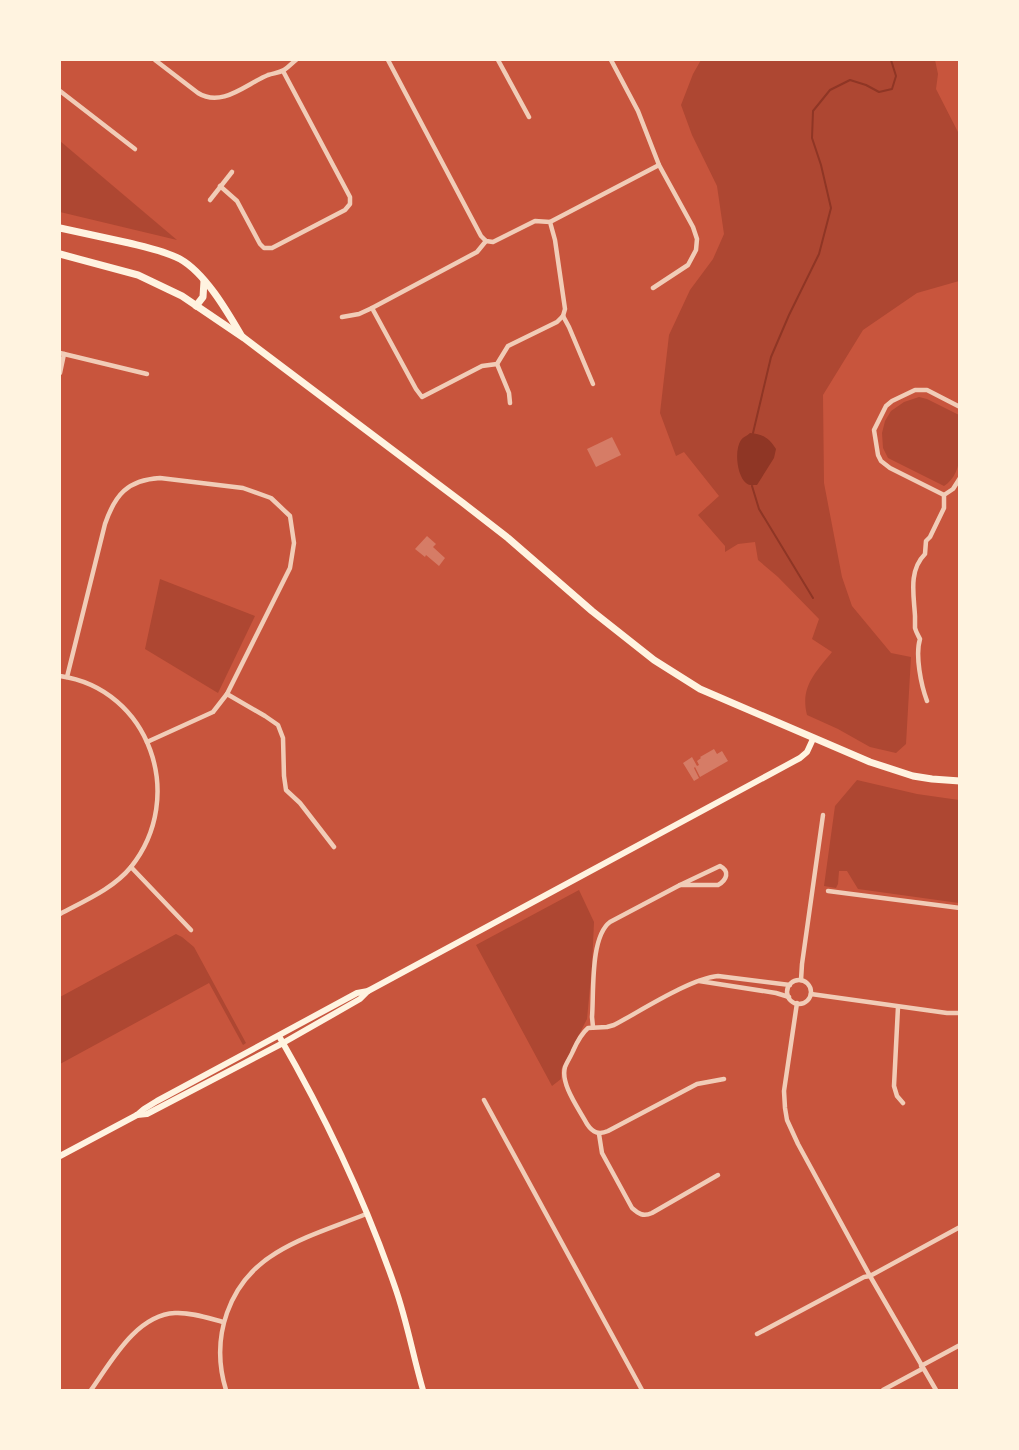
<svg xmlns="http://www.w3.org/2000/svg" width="1019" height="1450" viewBox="0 0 1019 1450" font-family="'Times New Roman',serif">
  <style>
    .green { fill: #ae4732 }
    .water { fill: #8f3625 }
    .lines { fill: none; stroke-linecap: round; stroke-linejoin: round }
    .stream { stroke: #8f3625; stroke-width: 2 }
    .building { fill: #d67c66 }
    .minor { stroke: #f1ccb7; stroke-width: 4.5 }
    .secondary { stroke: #fff3e0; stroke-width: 6 }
    .primary { stroke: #fff3e0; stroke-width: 7 }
  </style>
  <rect width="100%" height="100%" fill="#c8553d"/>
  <g class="green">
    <path d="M701 60H935L938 74 936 89 959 134V281L917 293 863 330 823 395 824 483 842 577 852 606 891 653 911 657 906 744 896 753 870 747 838 729 807 715C800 687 815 673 832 652L812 639 819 619 778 577 758 560 755 542 738 544 725 552V546L698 515 719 496 684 452 676 456 660 413 669 335 690 290 713 259 724 234 717 186 692 135 681 105 693 74Z"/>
    <path d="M60 141 177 240 60 212Z"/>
    <path d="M919 397 927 399 959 415C960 438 966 472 944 486L888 458 883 448 882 433 885 421 891 411 904 402Z"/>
    <path d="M160 579 255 616 218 693 145 649Z"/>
    <path d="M857 780 917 794 959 800V903L858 889 847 871H839L838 884 836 888 824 886 835 806Z"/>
    <path d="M579 890 594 922 592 966 587 1019 561 1070V1079L552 1086 476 945Z"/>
    <path d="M176 934 182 937 194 947 246 1043 243 1045 209 983 60 1064V997Z"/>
  </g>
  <path class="water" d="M750 433C763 434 769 438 776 449L774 458 757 485C753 485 749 486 746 483 737 476 734 450 741 440 743 437 747 436 750 433Z"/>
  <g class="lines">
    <g class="stream">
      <path d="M753 433 771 357 789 315 819 254 831 208 821 165 812 138 813 111 830 90 850 80 866 85 879 92 892 89 896 76 891 60"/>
      <path d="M752 486 759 509 813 598"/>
    </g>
  </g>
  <g class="building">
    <path d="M612 437 621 455 596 467 587 449Z"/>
    <path d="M427 536 436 544 433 547 445 558 439 566 426 555 425 557 415 549Z"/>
    <path d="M714 749 717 754 722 751 728 761 700 777 695 767 694 768 699 778 694 781 683 763 692 757 697 766 699 765 697 761 701 758 700 757Z"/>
  </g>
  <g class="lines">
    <g class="minor">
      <path d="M155 60 198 93C222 108 246 84 268 75 274 73 279 73 284 70 289 67 292 63 296 60"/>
      <path d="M388 60 481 236 486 241 493 242 535 221 550 222 555 240 564 302 565 309 563 316"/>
      <path d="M498 60 529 117"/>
      <path d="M611 60 638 111 659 165 693 227 697 239 696 250 688 265 653 288"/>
      <path d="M60 91 135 149"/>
      <path d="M220 186 237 201 260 244 264 248H272L345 210 350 204V197L283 71"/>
      <path d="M210 200 232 172"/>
      <path d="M550 222 659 165"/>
      <path d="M372 308 416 389 422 397 482 366 497 364 508 346 557 322 563 316"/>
      <path d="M563 316 569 327 593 384"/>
      <path d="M342 317 359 314 372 308 477 252 486 241"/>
      <path d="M60 353 147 374"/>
      <path d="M497 364 509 393 510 403"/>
      <path d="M60 373 64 354"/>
      <path d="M944 495 890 468 881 461 878 455 874 430 886 406 892 401 915 390H927L960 407"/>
      <path d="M60 676C150 689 187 797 131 867 113 889 84 901 60 914"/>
      <path d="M67 677 105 524C115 495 127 480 160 478L243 488 271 498 290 516 294 543 290 568 227 694 213 712 147 742"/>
      <path d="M227 694 265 716 278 725 283 738 284 776 286 790 300 803 334 847"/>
      <path d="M927 701C921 685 915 655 920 639 918 635 916 632 915 628 915 627 915 617 915 616 914 596 908 571 925 554L926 541 930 537 944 508V495L953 489 960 478"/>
      <path d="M720 866C730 871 727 880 718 885H680Z"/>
      <path d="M131 867 191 930"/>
      <path d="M828 891 960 908"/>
      <path d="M801 980 802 964 823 815"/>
      <circle cx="799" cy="992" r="12"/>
      <path d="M699 981 776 993 789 997"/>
      <path d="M811 994 947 1013H960"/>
      <path d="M797 1003 784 1091 785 1108 787 1120 798 1144 870 1276 936 1390"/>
      <path d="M898 1007 894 1086 897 1096 903 1103"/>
      <path d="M593 1027 592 1017C594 992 590 937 610 922L680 885"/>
      <path d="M724 1079 697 1084 608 1131C599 1135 593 1133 587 1124 579 1109 560 1084 565 1067 567 1062 571 1056 573 1051 577 1042 581 1034 588 1028L607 1027 614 1025C639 1012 691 978 718 976L790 985"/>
      <path d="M484 1100 642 1390"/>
      <path d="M599 1134 602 1153 632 1208C639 1214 643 1217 652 1213L718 1175"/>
      <path d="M757 1334 864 1277 870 1276 960 1227"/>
      <path d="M921 1366 960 1345"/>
      <path d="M91 1390C111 1362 136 1315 175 1313 191 1312 208 1318 223 1322"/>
      <path d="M226 1390C210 1338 228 1282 276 1253 303 1236 337 1226 366 1214"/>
      <path d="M883 1390 922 1369"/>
    </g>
    <g class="secondary">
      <path d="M279 1036C325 1116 365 1200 395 1287 407 1321 413 1356 423 1390"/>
      <path d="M137 1115 147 1114 283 1043 360 999 368 991"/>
      <path d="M60 1156 137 1115 144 1109 157 1101 357 993 368 991 800 758 807 752 813 739"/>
    </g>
    <g class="primary">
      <path d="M60 228C83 233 106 238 129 243 145 247 165 251 180 259 205 273 227 311 241 335"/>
      <path d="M60 254 138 275 182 296 244 338 463 503 508 538 592 611 654 660 700 689 870 762 913 776 932 779 960 781"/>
      <path d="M196 306 203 297 204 281"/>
    </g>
  </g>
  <rect width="1019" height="1450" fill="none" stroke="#fff3e0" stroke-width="122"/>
</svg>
